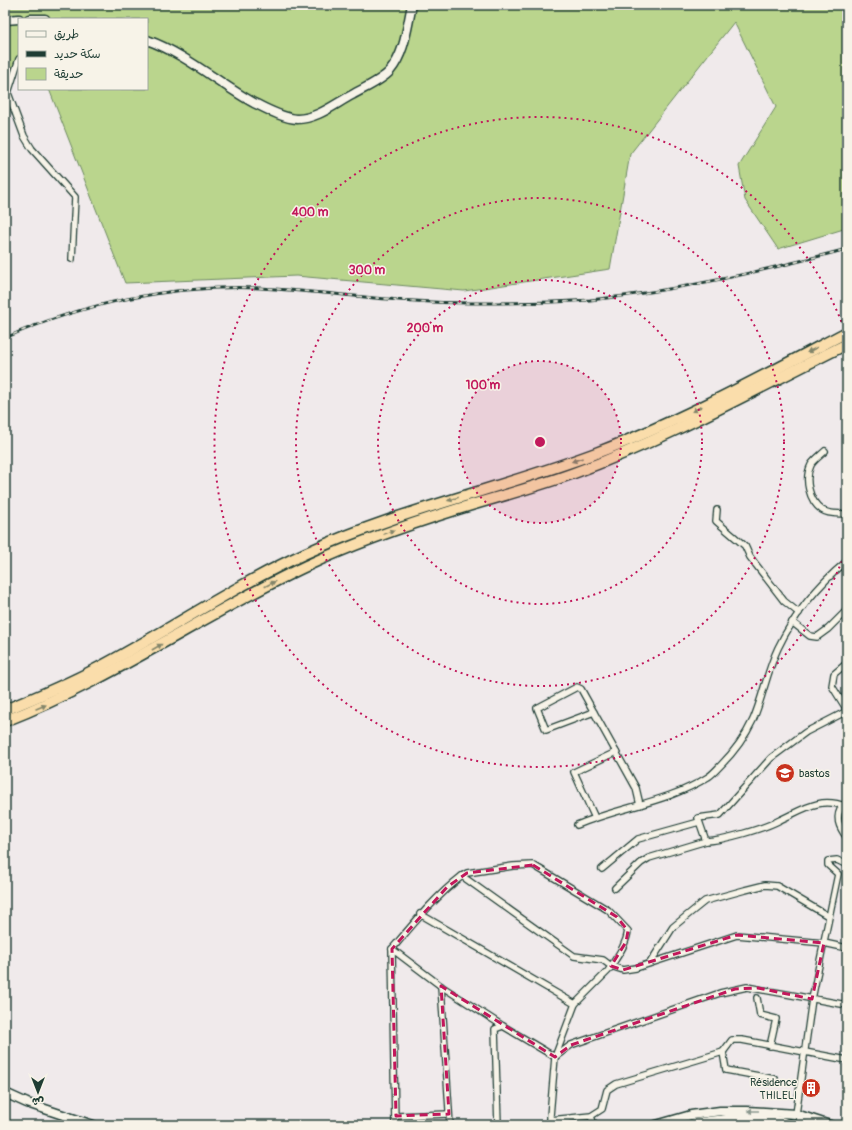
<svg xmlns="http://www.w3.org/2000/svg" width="852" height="1130" viewBox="0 0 852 1130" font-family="Pangolin,'Playpen Sans Arabic',sans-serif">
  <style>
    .green { fill: #bad58d; stroke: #6c8960 }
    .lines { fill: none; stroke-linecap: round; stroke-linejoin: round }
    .street-casing { stroke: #1f3d34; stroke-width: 8 }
    .secondary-casing { stroke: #1f3d34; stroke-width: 11 }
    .highway-casing { stroke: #1f3d34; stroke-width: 13 }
    .street { stroke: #f7f3e8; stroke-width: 5.5 }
    .secondary { stroke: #f7f3e8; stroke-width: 8 }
    .highway { stroke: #faddab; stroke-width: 10 }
    .rail-casing { stroke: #1f3d34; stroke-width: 3 }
    .rail { stroke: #f7f3e8; stroke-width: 1.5; stroke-dasharray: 4.5; stroke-linecap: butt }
    .oneway { fill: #82856a }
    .oneway2 { fill: #8b988e }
    .marked { fill: none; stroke: #c2185b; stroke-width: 3; stroke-dasharray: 8 5; stroke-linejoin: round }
    .ring { fill: none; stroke: #c2185b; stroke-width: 2; stroke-dasharray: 2 4 }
    .labels { text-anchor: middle; stroke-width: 3; stroke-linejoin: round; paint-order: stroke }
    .poi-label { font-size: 11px; fill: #1f3d34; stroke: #f7f3e8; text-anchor: start }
    .centre { fill: #c2185b; stroke: #f7f3e8; stroke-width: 2 }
    .ring-label { font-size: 12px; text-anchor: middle; font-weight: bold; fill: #c2185b; stroke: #f7f3e8; stroke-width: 3; stroke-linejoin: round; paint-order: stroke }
  </style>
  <rect width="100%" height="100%" fill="#f0eaeb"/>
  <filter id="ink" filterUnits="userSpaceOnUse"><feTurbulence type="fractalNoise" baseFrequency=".025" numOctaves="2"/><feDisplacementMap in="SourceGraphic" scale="8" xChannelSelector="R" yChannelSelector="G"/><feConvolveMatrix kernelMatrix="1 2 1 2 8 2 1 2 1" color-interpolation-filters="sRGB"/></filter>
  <g filter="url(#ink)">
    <path class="green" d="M5 5H847V228L778 249 745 200 739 166 776 107 734 22 630 154 610 269 464 291 296 276 125 283 49 89H147V19H19V59L5 74Z"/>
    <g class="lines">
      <defs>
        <g id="street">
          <path d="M19 59 8 93 24 136 32 149 75 197 72 259"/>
          <path d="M825 451C821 455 814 460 811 465 804 479 809 501 822 510 829 515 839 513 847 514"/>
          <path d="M717 510 716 521 745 546 750 557 784 601 799 613"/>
          <path d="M792 622 810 636 817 637 828 629 847 610"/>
          <path d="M847 663 834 674 832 686 847 710"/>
          <path d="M847 711 806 732 771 758 720 815 698 818 706 841C724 840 763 829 780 820 804 809 820 796 847 807"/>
          <path d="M594 712 546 730 537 708 577 687 581 689 636 788 640 805"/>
          <path d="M843 805C834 817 839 827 847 838"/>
          <path d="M595 818 574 772 616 752"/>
          <path d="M577 825C620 807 669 802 708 777 713 774 717 769 721 765 734 752 745 737 753 720 763 697 767 671 778 648 794 615 818 585 847 561"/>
          <path d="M602 869 638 839 699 822"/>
          <path d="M615 888 641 863 649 858 706 841"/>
          <path d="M420 914 575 1004"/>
          <path d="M392 949C414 923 435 897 462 876"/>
          <path d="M650 963 673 927 695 909 705 901 745 890 765 885 777 886 828 916"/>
          <path d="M441 986 450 1125"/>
          <path d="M757 998 760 1015 776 1019 770 1046"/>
          <path d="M775 1079 726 1070 723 1052 732 1040H742L847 1060"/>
          <path d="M796 1114 812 999 838 874 828 865V861L837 860 847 865"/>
          <path d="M396 1116 449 1114"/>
          <path d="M591 1116 594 1125"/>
          <path d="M550 1120 591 1116 602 1109 607 1090 616 1084 723 1052"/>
          <path d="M395 1125 392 949 441 986 503 1026"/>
          <path d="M498 1125 495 1029 503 1026 555 1057 575 1004 608 971C616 958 626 946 628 931L608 910 533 865 513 866 467 873 462 876 574 956 603 960 611 966 623 970 636 968 737 935 824 943 847 948"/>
          <path d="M551 1125 550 1116 555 1057 571 1045 720 993 747 987 847 1005"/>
        </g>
        <g id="secondary">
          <path d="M29 19H45"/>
          <path d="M5 20 19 19"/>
          <path d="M147 40C186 54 218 83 254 103 267 109 282 118 297 119 317 119 335 104 352 95 364 88 381 81 390 71 405 53 407 27 412 5"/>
          <path d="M5 1093 27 1103 93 1125"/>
          <path d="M656 1125 691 1115 720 1111H747L796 1114 830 1125"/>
          <path d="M686 1125C713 1119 766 1112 791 1125"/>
          <path d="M799 1125 801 1120 799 1116"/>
        </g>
        <g id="highway">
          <path d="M5 710C37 697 68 684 98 668 168 631 234 586 306 553 399 510 500 489 596 453 683 420 765 375 847 332"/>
          <path d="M5 721C111 680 204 614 306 566 355 543 407 525 458 509 497 497 536 487 574 473 669 438 756 389 847 344"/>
        </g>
      </defs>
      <use href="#street" class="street-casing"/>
      <use href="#secondary" class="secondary-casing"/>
      <use href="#highway" class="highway-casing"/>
      <use href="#street" class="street"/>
      <use href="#secondary" class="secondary"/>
      <use href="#highway" class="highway"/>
      <defs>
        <path id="rail" d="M5 338C83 303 174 284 260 288 333 292 406 304 479 303 516 303 553 303 590 300 677 291 763 271 847 249"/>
      </defs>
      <use href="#rail" class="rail-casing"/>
      <use href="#rail" class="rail"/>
    </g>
    <defs><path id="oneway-solid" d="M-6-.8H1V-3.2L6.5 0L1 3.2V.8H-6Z"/></defs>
    <g class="oneway">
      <use href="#oneway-solid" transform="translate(812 350) rotate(153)"/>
      <use href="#oneway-solid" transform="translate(697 409) rotate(153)"/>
      <use href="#oneway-solid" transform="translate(577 460) rotate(161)"/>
      <use href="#oneway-solid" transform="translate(453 499) rotate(163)"/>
      <use href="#oneway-solid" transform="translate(389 532) rotate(-21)"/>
      <use href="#oneway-solid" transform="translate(270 584) rotate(-27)"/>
      <use href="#oneway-solid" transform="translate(157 647) rotate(-30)"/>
      <use href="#oneway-solid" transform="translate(41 707) rotate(-23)"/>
    </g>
    <use class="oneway2" href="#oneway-solid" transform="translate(753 1111) rotate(-180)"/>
  </g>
  <path class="marked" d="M533 865 617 917 628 931 626 942 611 966 623 970 737 935 824 943 812 999 758 988 735 989 571 1045 555 1057 441 986 449 1114 396 1116 392 949 447 887 467 873Z"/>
  <circle cx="540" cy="442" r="81" fill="#c2185b" fill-opacity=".12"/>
  <g class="ring">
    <circle cx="540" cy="442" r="81"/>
    <circle cx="540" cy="442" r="162"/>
    <circle cx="540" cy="442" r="244"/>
    <path d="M846 550A325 325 0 1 1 846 334"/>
  </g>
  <defs>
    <symbol id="university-disc" viewBox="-11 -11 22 22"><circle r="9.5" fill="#c8321e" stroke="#f7f3e8"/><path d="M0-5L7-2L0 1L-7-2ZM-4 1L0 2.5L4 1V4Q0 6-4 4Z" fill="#fff"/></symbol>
    <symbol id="building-disc" viewBox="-11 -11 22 22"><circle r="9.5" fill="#c8321e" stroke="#f7f3e8"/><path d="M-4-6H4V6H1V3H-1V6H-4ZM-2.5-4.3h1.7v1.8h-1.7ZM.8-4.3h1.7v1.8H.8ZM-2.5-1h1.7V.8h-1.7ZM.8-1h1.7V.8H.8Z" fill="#fff"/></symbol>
  </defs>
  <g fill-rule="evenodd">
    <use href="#university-disc" x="774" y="762" width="22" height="22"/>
    <use href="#building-disc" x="800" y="1077" width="22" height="22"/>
  </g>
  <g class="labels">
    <g class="poi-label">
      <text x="799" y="777">bastos</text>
      <text x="797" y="1086" text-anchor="end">Résidence<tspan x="797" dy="13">THILELI</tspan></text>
    </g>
  </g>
  <circle cx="540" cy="442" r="6" class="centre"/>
  <g class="ring-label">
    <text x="310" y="216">400 m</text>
    <text x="367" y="274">300 m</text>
    <text x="425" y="332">200 m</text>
    <text x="483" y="389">100 m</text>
  </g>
  <rect width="852" height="1130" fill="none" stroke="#f7f3e8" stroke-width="20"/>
  <rect x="10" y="10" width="832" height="1110" fill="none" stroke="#1f3d34" stroke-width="1.5" filter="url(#ink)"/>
  <rect x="18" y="18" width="130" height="72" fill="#f7f3e8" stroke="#a1aaa0"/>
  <rect x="26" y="31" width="20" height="6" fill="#f7f3e8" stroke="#a1aaa0"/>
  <text x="54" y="38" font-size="12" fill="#1f3d34">طريق</text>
  <rect x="26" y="51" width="20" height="6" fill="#1f3d34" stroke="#a1aaa0"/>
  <text x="54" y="58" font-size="12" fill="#1f3d34">سكة حديد</text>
  <rect x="26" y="68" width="20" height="12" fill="#bad58d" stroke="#a1aaa0"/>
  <text x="54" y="78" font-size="12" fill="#1f3d34">حديقة</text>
  <g transform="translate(38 1092) rotate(180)" stroke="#f7f3e8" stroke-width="3" paint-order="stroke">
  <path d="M0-3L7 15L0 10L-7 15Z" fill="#1f3d34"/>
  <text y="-6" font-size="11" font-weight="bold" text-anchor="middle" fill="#1f3d34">ش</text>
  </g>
</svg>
